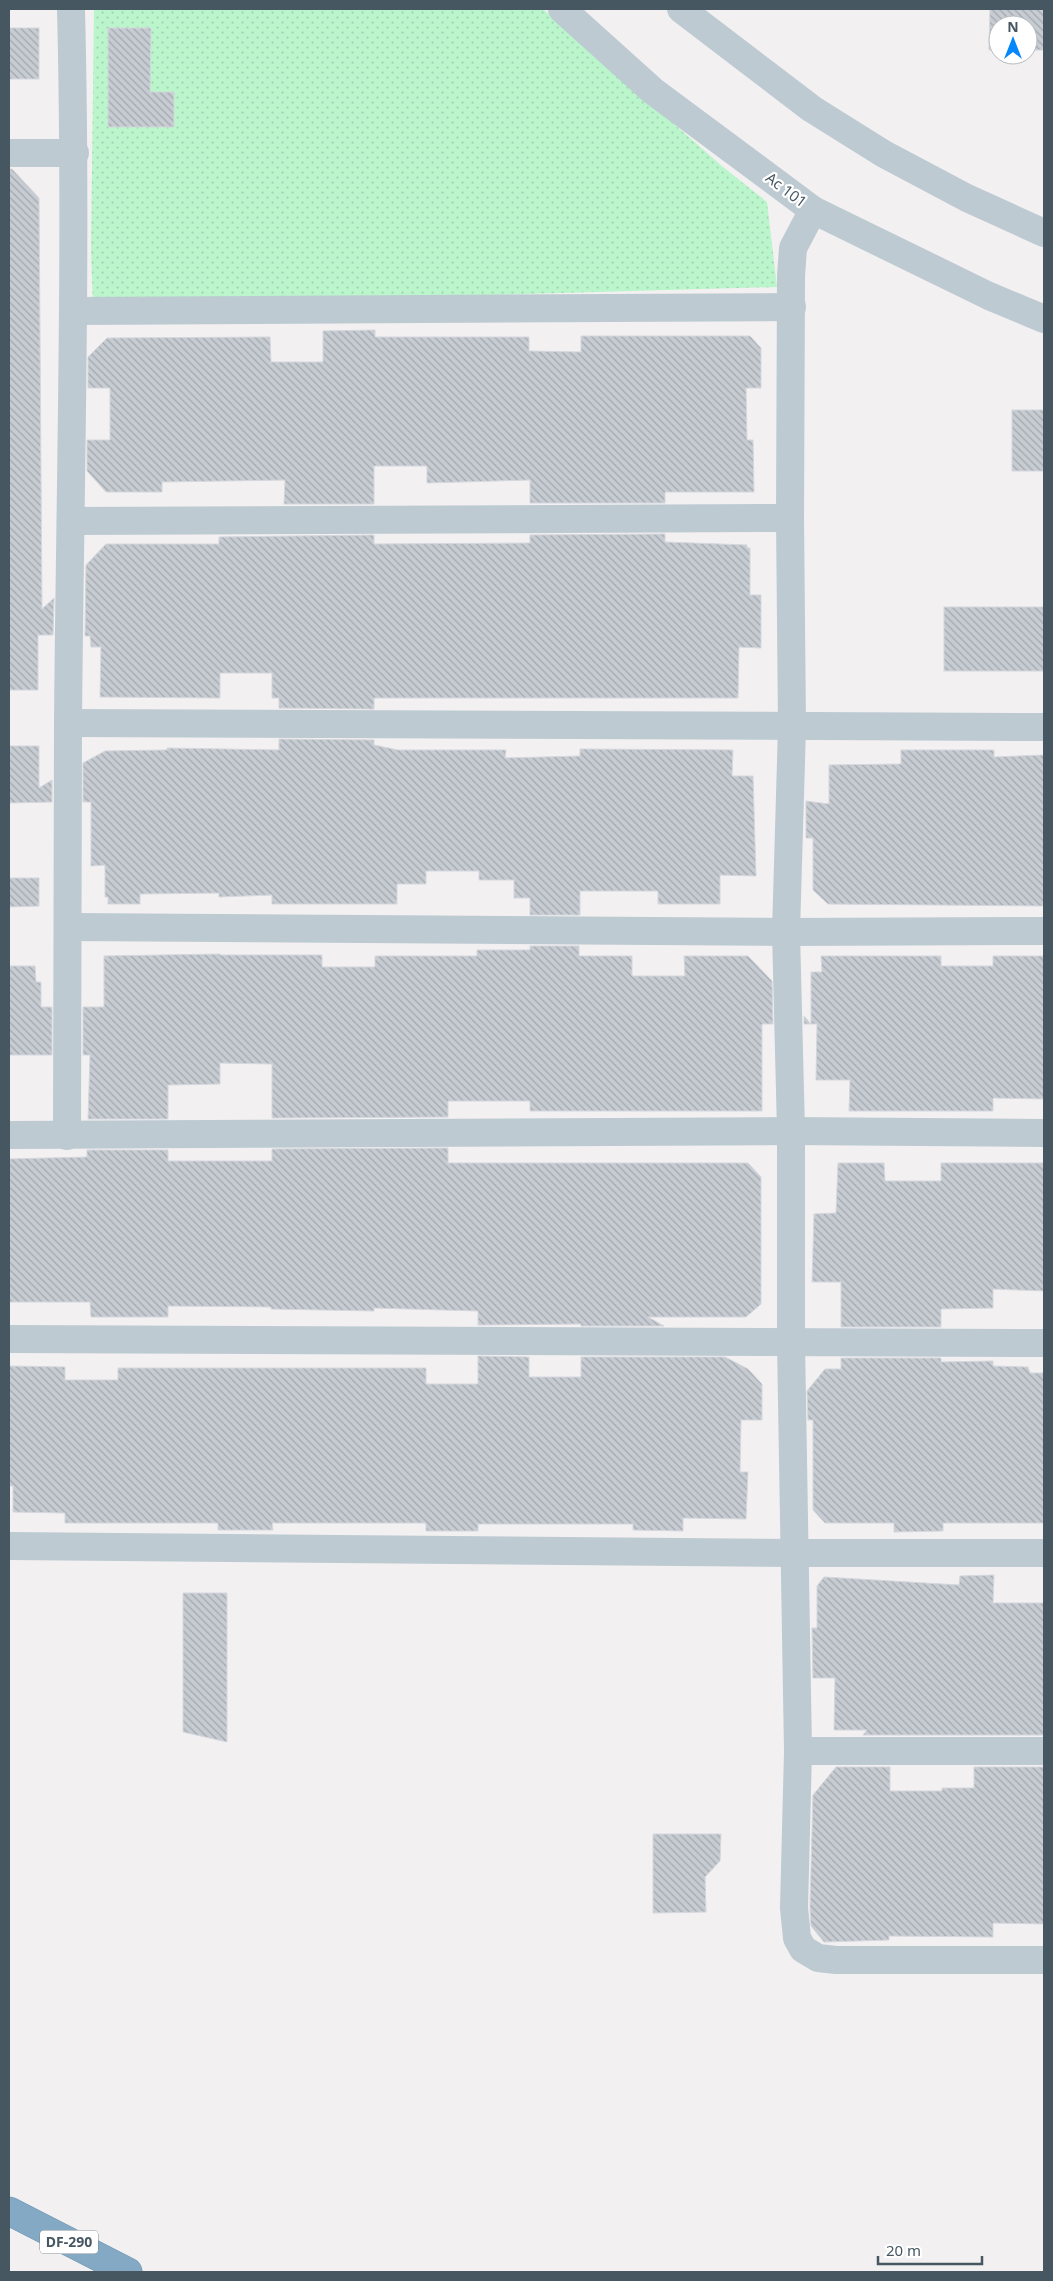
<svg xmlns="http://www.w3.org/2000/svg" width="1053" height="2281" viewBox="0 0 1053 2281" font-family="'Noto Sans',sans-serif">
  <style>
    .grass { fill: url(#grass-dots) }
    .building { fill: url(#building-back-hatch); stroke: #d4d7dd }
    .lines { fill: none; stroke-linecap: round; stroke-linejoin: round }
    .highway-casing { stroke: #6e94b1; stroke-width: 29 }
    .minor { stroke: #bdcad2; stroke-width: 28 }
    .highway { stroke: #83a9c5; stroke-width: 28 }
    .labels { text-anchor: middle; stroke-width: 4.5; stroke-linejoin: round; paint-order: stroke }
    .shield { fill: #fff; stroke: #7e8990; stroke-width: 1 }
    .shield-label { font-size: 14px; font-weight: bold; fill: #465761 }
    .street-label { font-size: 15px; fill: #465761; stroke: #fff }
  </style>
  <defs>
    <pattern id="grass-dots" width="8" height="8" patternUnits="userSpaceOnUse" patternTransform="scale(1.25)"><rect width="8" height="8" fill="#bbf5cb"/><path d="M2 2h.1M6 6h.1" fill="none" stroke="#a2d4b1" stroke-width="1.8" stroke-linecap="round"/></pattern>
    <pattern id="building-back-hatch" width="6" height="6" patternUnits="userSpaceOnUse" patternTransform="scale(1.25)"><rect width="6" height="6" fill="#c7ccd2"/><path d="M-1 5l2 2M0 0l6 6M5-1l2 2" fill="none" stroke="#a3a8ae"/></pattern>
  </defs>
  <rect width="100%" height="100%" fill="#f3f0f1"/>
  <path class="grass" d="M94 9H543L723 167 767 202 777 287 93 306 91 251Z"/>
  <g class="building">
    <path d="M990 9H1044V50H1028V25H998V50H989Z"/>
    <rect x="9" y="28" width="30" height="51"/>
    <path d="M108 28H151L150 92H174V127H108Z"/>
    <path d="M9 169H12L39 198 42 609 54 598 53 635H38V690H9Z"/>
    <path d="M375 330V337H529V351L581 352V336H750L761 348V388H746L747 440H753L754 492H665V503H530V480L427 483V466H374V504H284L285 480 162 482V492H106L87 471V440H110V388H88V357L107 338 270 337 271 362H323V331Z"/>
    <rect x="1012" y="410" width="32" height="61"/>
    <path d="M665 534V542L747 545V548H750V595H761V648L739 647 738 698H374V709L279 708V698H272V673H220V698L100 697 101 647H91L90 636H85L86 565 106 544H219V537L374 535V544L530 543V535Z"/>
    <rect x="944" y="607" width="100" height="64"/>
    <path d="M279 739 374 740V745L398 750H506L505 758 580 756V749L733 750 732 776H753L756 876 720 875V904H658V891H580V915H530V898H514V880H479V871H426V884H397V904H272V895L219 897V893L140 894V904H108V897H105V865L91 866V802H83V763L105 751 167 750V748L279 750Z"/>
    <path d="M9 746H39V788L52 780V802L9 803Z"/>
    <path d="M901 750H994V757L1044 755V906L828 904 813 890V838H806V801L829 804V765L901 764Z"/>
    <path d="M9 878H39V906L9 907Z"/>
    <path d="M530 946H579V956H632V976H685L684 956H748L772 981 773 1024H762V1111H530V1101H448V1117L272 1118V1064L220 1063V1084L168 1085V1119H88L90 1055H83V1007H104V956L220 954V955H322V967H375V956H477V950H530Z"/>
    <path d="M821 956H941V966H993V956H1044V1099L993 1098V1111H849L850 1080H816L817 1024H804V1016L811 1024V972H822Z"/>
    <path d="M9 966H35L36 982H41V1007H52V1055H9Z"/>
    <path d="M448 1148V1163H748L761 1177V1304L746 1317H648L664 1326H581V1324L478 1325V1311L374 1308V1311L271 1309V1307L168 1306V1317H91L90 1302H9V1159L87 1157V1150H168V1161H272V1149Z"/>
    <path d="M838 1163H884L885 1181H941V1163H1044V1291L993 1289V1308L941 1309V1327H841V1282H812L814 1214 836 1213Z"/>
    <path d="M478 1356 529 1357V1377H581V1357H725L748 1369 762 1384V1420H741L740 1472H748L746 1519 683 1518V1531L633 1530V1524H478V1531H426V1523H272L273 1530H218V1523H65V1513L13 1512V1486H9V1366L65 1367V1380H118V1368H426V1384H478Z"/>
    <path d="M841 1358H941V1362L993 1361V1366L1028 1367 1030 1373H1044V1523H943V1531L894 1532V1523H825L813 1510V1420H808L807 1391 825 1369H841Z"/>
    <path d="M994 1575 993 1603H1044V1735H863L867 1730H834L835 1678H813L812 1628H817V1586L824 1577 959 1585 960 1576Z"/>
    <path d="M183 1593H227V1742L183 1732Z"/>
    <path d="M836 1767H890V1791H942V1788H974V1767H1044V1924L993 1923V1937L889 1936V1940L824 1942 811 1926 810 1907 813 1795Z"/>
    <path d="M653 1834H721L720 1861 705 1877 706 1912 653 1913Z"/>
  </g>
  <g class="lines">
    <defs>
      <path id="highway" d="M9 2211 128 2272"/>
    </defs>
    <use href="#highway" class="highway-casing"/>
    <g class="minor">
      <path d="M562 9 653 91 813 210 989 296 1044 319"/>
      <path d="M681 9 812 109 884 154 967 198 1044 233"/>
      <path d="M9 153H75"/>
      <path d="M813 210 793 248 791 276 790 518 792 727 786 932 791 1131V1343L798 1751 794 1908 797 1938 803 1949 818 1958 836 1960H1044"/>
      <path d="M75 311 792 307"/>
      <path d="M71 521 790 518"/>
      <path d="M68 723 1044 727"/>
      <path d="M68 927 786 932 1044 931"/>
      <path d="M9 1135 791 1131 1044 1133"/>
      <path d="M67 1136C68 998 67 861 68 723 70 485 77 247 71 9"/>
      <path d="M9 1339 1044 1343"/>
      <path d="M9 1546 795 1553H1044"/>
      <path d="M798 1751H1044"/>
    </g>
    <use href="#highway" class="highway"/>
  </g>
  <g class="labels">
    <rect class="shield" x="40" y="2230.5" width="58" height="23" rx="4"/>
    <g class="shield-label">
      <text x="69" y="2247">DF-290</text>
    </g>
    <g class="street-label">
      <text transform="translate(786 190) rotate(37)" y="5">Ac 101</text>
    </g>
  </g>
  <rect width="1053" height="2281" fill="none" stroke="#465761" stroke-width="20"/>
  <g transform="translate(1013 40)"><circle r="24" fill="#ffffff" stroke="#b5bcc0"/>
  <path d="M0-4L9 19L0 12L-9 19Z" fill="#0387fa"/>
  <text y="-8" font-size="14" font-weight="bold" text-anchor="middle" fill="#465761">N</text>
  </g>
  <path d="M878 2256v8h104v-8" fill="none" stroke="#465761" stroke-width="2.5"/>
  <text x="886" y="2256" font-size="15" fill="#465761" stroke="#ffffff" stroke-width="4" paint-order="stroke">20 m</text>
</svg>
